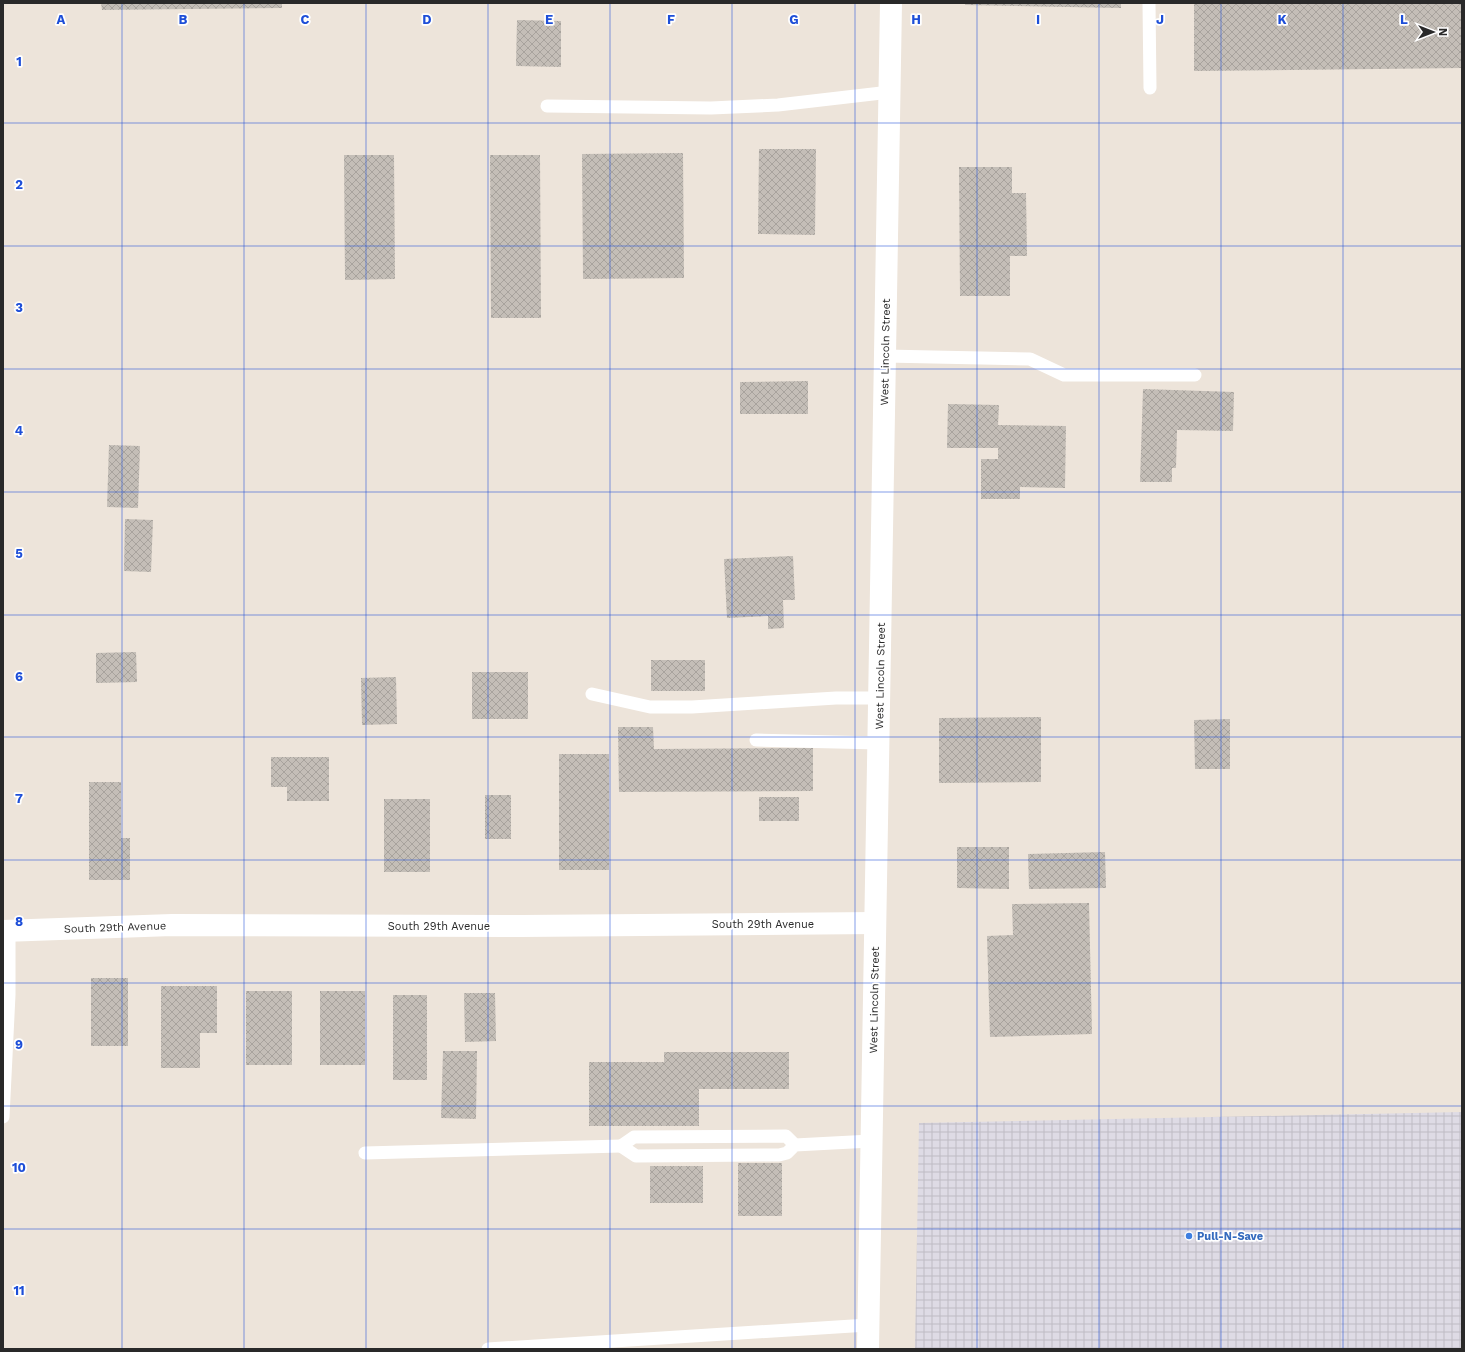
<svg xmlns="http://www.w3.org/2000/svg" width="1465" height="1352" viewBox="0 0 1465 1352" font-family="'Work Sans',sans-serif">
  <style>
    .industrial { fill: url(#industrial-grid) }
    .building { fill: url(#building-cross-hatch) }
    .lines { fill: none; stroke-linecap: round; stroke-linejoin: round }
    .lane { stroke: #fff; stroke-width: 13 }
    .street { stroke: #fff; stroke-width: 22 }
    .secondary { stroke: #fff; stroke-width: 22 }
    .grid { fill: none; stroke: #1d4ed8; stroke-width: 1; stroke-opacity: 0.55 }
    .shop-dot { fill: #3f7fe0; stroke: #fff; stroke-width: 1.5 }
    .labels { text-anchor: middle; stroke-width: 3.5; stroke-linejoin: round; paint-order: stroke }
    .street-label { font-size: 11px; fill: #292929; stroke: #fff }
    .shop-label { font-size: 11px; font-weight: bold; fill: #366cbe; stroke: #fff; text-anchor: start }
    .grid-label { font-size: 13px; text-anchor: middle; font-weight: bold; fill: #1d4ed8; stroke: #fff; stroke-width: 3.5; stroke-linejoin: round; paint-order: stroke }
  </style>
  <defs>
    <pattern id="industrial-grid" width="8" height="8" patternUnits="userSpaceOnUse"><rect width="8" height="8" fill="#dedbe5"/><path d="M0 4h8M4 0v8" fill="none" stroke="#bebcc4"/></pattern>
    <pattern id="building-cross-hatch" width="8" height="8" patternUnits="userSpaceOnUse"><rect width="8" height="8" fill="#c4beb7"/><path d="M0 0l8 8M0 8l8-8" fill="none" stroke="#a8a39d"/></pattern>
  </defs>
  <rect width="100%" height="100%" fill="#ede4da"/>
  <path class="industrial" d="M1462 1112V1349H915L919 1123Z"/>
  <g class="building">
    <path d="M101 3H282V8L102 10Z"/>
    <path d="M965 3H1121V8L965 5Z"/>
    <path d="M1194 3H1462V68L1194 71Z"/>
    <path d="M517 20 561 21V67L516 66Z"/>
    <path d="M759 149H816L815 235 758 234Z"/>
    <path d="M683 153 684 278 583 279 582 154Z"/>
    <path d="M344 155H394L395 279 345 280Z"/>
    <path d="M490 155H540L541 318H491Z"/>
    <path d="M959 167H1012V193H1026L1027 256H1010V296H960Z"/>
    <path d="M808 381V414H740V382Z"/>
    <path d="M1143 389 1234 392 1233 431 1177 430 1176 468H1172V482H1140Z"/>
    <path d="M948 404 999 405 998 425 1066 426 1065 488 1020 487V499H981V459H998V448H947Z"/>
    <path d="M109 445 140 446 138 508 107 507Z"/>
    <path d="M125 519 153 520 151 572 124 571Z"/>
    <path d="M793 556 795 600H783L784 628 768 629V616L727 618 724 559Z"/>
    <path d="M136 652 137 682 96 683V653Z"/>
    <rect x="651" y="660" width="54" height="31"/>
    <rect x="472" y="672" width="56" height="47"/>
    <path d="M396 677 397 724 362 725 361 678Z"/>
    <path d="M1041 717V782L939 783V718Z"/>
    <path d="M1230 719V769H1195L1194 720Z"/>
    <path d="M618 727H653L654 749 813 748V791L619 792Z"/>
    <rect x="559" y="754" width="50" height="116"/>
    <path d="M271 757H329V801H287V787H271Z"/>
    <path d="M89 782H121V838H130V880H89Z"/>
    <rect x="485" y="795" width="26" height="44"/>
    <rect x="759" y="797" width="40" height="24"/>
    <rect x="384" y="799" width="46" height="73"/>
    <path d="M957 847H1009V889L957 888Z"/>
    <path d="M1105 852 1106 888 1029 889 1028 854Z"/>
    <path d="M1089 903 1092 1034 990 1037 987 936 1013 935 1012 904Z"/>
    <rect x="91" y="978" width="37" height="68"/>
    <path d="M161 986H217V1033H200V1068H161Z"/>
    <rect x="246" y="991" width="46" height="74"/>
    <rect x="320" y="991" width="45" height="74"/>
    <path d="M464 993H495L496 1041 465 1042Z"/>
    <rect x="393" y="995" width="34" height="85"/>
    <path d="M443 1051H477L476 1119 441 1118Z"/>
    <path d="M664 1052H789V1089H699V1126H589V1062H664Z"/>
    <rect x="738" y="1163" width="44" height="53"/>
    <rect x="650" y="1166" width="53" height="37"/>
  </g>
  <g class="lines">
    <g class="lane">
      <path d="M1149 3 1150 88"/>
      <path d="M547 106 711 108 778 105 890 92"/>
      <path d="M885 356 1030 359 1064 375H1195"/>
      <path d="M592 694 650 707H692L836 698H879"/>
      <path d="M756 740 879 743"/>
      <path d="M3 1117 9 995V931"/>
      <path d="M795 1145 786 1136 634 1137 621 1146 636 1156 779 1155 787 1153 795 1145 871 1141"/>
      <path d="M365 1153 621 1146"/>
      <path d="M488 1349 868 1325"/>
    </g>
    <path class="street" d="M3 931 172 925 521 926 875 923"/>
    <path class="secondary" d="M868 1349 891 3"/>
  </g>
  <path class="grid" d="M122 3V1349M244 3V1349M366 3V1349M488 3V1349M610 3V1349M732 3V1349M855 3V1349M977 3V1349M1099 3V1349M1221 3V1349M1343 3V1349M3 123H1462M3 246H1462M3 369H1462M3 492H1462M3 615H1462M3 737H1462M3 860H1462M3 983H1462M3 1106H1462M3 1229H1462"/>
  <circle class="shop-dot" cx="1189" cy="1236" r="4"/>
  <g class="labels">
    <g class="street-label">
      <text transform="translate(885 352) rotate(-89)" y="4">West Lincoln Street</text>
      <text transform="translate(880 676) rotate(-89)" y="4">West Lincoln Street</text>
      <text x="763" y="928">South 29th Avenue</text>
      <text x="439" y="930">South 29th Avenue</text>
      <text transform="translate(115 927) rotate(-2)" y="4">South 29th Avenue</text>
      <text transform="translate(874 1000) rotate(-89)" y="4">West Lincoln Street</text>
    </g>
    <g class="shop-label">
      <text x="1197" y="1240">Pull-N-Save</text>
    </g>
  </g>
  <g class="grid-label">
    <text x="61" y="24">A</text>
    <text x="183" y="24">B</text>
    <text x="305" y="24">C</text>
    <text x="427" y="24">D</text>
    <text x="549" y="24">E</text>
    <text x="671" y="24">F</text>
    <text x="794" y="24">G</text>
    <text x="916" y="24">H</text>
    <text x="1038" y="24">I</text>
    <text x="1160" y="24">J</text>
    <text x="1282" y="24">K</text>
    <text x="1404" y="24">L</text>
    <text x="19" y="66">1</text>
    <text x="19" y="189">2</text>
    <text x="19" y="312">3</text>
    <text x="19" y="435">4</text>
    <text x="19" y="558">5</text>
    <text x="19" y="681">6</text>
    <text x="19" y="803">7</text>
    <text x="19" y="926">8</text>
    <text x="19" y="1049">9</text>
    <text x="19" y="1172">10</text>
    <text x="19" y="1295">11</text>
  </g>
  <rect width="1465" height="1352" fill="none" stroke="#292929" stroke-width="8"/>
  <g transform="translate(1433 32) rotate(90)" stroke="#ffffff" stroke-width="3" paint-order="stroke">
  <path d="M0-3L7 15L0 10L-7 15Z" fill="#292929"/>
  <text y="-6" font-size="11" font-weight="bold" text-anchor="middle" fill="#292929">N</text>
  </g>
</svg>
